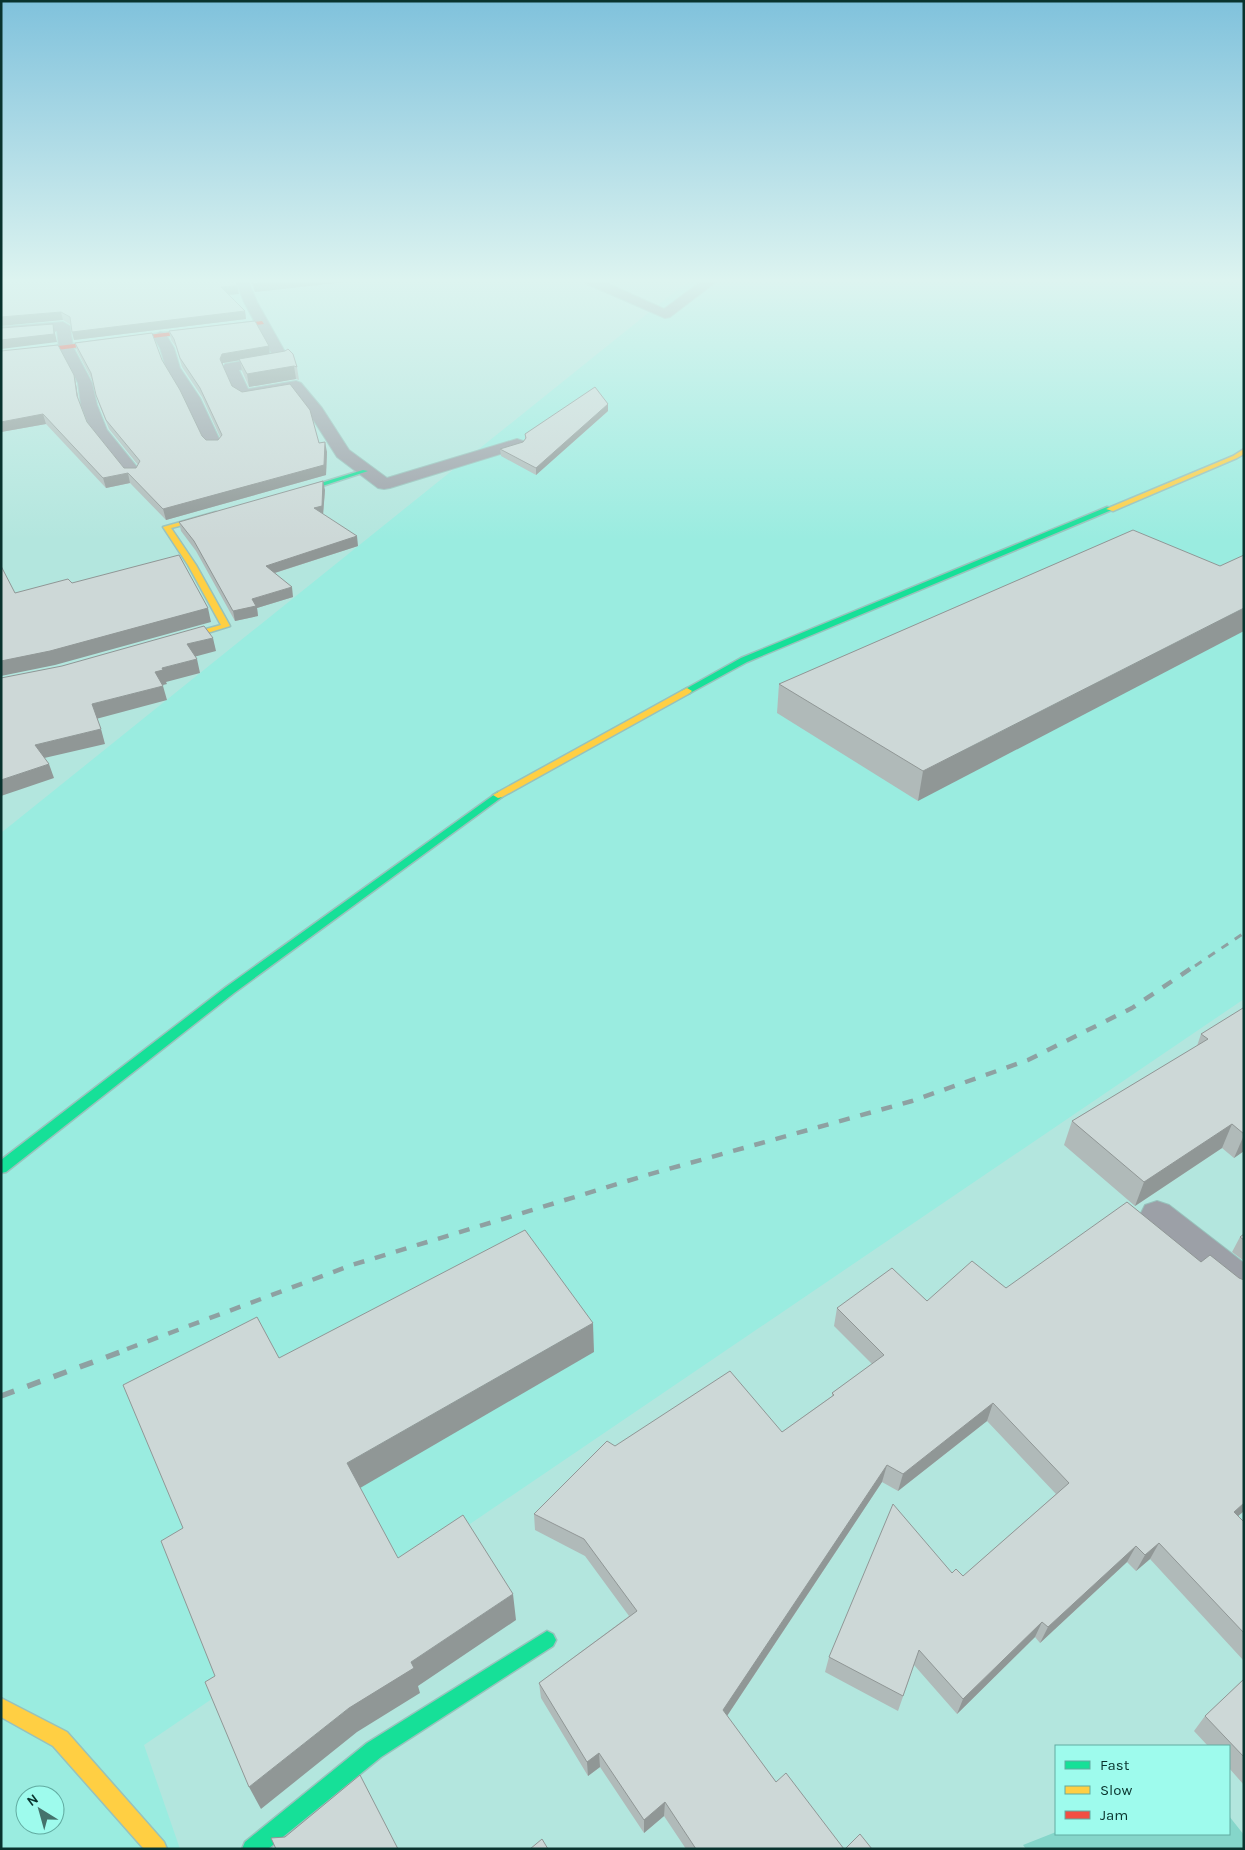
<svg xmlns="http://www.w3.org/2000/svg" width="1245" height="1850" viewBox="0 0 1245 1850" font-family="Karla,sans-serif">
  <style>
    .built { fill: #9aece0; fill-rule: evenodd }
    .water { fill: #85d6ca }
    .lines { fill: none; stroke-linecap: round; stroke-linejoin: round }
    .street-casing { stroke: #98c2bc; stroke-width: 2 }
    .fast-casing { stroke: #98c2bc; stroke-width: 3 }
    .slow-casing { stroke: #98c2bc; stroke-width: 3 }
    .jam-casing { stroke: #98c2bc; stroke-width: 3 }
    .street { fill: #9ca0a7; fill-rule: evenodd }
    .fast { fill: #16e098; fill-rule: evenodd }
    .slow { fill: #ffcf43; fill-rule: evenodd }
    .jam { fill: #f24e42; fill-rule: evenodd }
    .rail-far2 { stroke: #8ea1a2; stroke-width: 3; stroke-dasharray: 8 8; stroke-linecap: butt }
    .rail-far1 { stroke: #8ea1a2; stroke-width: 4.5; stroke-dasharray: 11 11; stroke-linecap: butt }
    .rail { stroke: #8ea1a2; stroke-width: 5.5; stroke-dasharray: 14 14; stroke-linecap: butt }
    .wall { fill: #b0bab9 }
    .shaded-wall { fill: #909796 }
    .building { fill: #cdd8d7; stroke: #909796 }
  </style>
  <rect width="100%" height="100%" fill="#b3e6de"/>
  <path class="built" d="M688 281H1244V999L144 1745 180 1849H1V833ZM25 1795H55V1825H25Z"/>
  <path class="water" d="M1229 1816 1244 1835V1849H1026L1023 1845 1056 1832V1834H1229Z"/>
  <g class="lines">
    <defs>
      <g id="street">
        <path d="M236 281H248L257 302 289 359 287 362 282 363 239 370 248 389 296 381 301 383 322 408 349 450 387 478 517 439 523 441 525 444 523 447 390 488 384 489 378 488 337 457 309 413 292 391 243 399 238 397 235 394 223 367 225 364 273 356 244 302Z"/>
        <path d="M585 281H602L664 309 702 281H717L670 317 665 318 587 284Z"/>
        <path d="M63 322 70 326 73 347 92 383 97 405 107 430 141 472 138 476H126L91 431 81 405 78 383 59 347 57 331 1 335V327Z"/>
        <path d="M160 332 165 333 174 348 180 368 200 398 222 445 220 448H208L206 445 184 398 166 368 160 348 153 336Z"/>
        <path d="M1157 1201 1169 1205 1244 1263V1299L1231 1295 1145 1225 1140 1215 1145 1205Z"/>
      </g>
      <g id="fast">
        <path d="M363 470 368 471 292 496 285 494Z"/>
        <path d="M1107 507 1114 509 747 662 690 693 687 694 682 691 741 658Z"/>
        <path d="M498 792 503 795 502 797 234 993 6 1172 1 1173V1160L226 987Z"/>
        <path d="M547 1631 553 1634 556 1640 553 1646 381 1757 268 1849H242L245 1842 367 1743Z"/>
      </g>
      <g id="slow">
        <path d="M1244 449V454L1237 458 1113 511 1106 509 1233 456Z"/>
        <path d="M216 512 220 514 219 516 171 528 196 565 230 626 175 643H169V639L221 625 188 565 163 527Z"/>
        <path d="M687 688 692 691 690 693 502 797 498 798 493 795Z"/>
        <path d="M1 1698 67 1732 164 1842 167 1849H144L53 1746 1 1717Z"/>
      </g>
      <path id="jam" d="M262 321 264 324 1 357V353Z"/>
    </defs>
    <use href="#street" class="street-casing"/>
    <use href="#fast" class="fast-casing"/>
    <use href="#slow" class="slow-casing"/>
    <use href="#jam" class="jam-casing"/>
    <use href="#street" class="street"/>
    <use href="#fast" class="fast"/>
    <use href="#slow" class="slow"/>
    <use href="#jam" class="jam"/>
    <path class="rail-far2" d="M1195 966 1244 933"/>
    <path class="rail-far1" d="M127 1349 352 1265 647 1175 912 1101 1028 1060 1132 1008 1196 965"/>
    <path class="rail" d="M1 1396 131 1348"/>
  </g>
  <g class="wall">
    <path d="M1 281 239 294 228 295 245 311 246 319 74 340 71 325Z"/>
    <path d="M250 281H354L255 292Z"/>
    <path d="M169 331 270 354 297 367 299 380 296 379 249 387 242 371 240 360 223 363 222 365 232 386 319 443 327 452 326 475 166 520 130 483 106 488 46 424 1 432 74 375 76 384 79 401 87 422 124 468H136L138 465 109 429 99 404 93 382 77 351 75 343 162 360 202 436 206 440H218L220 437 202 397 182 367 176 347 171 340Z"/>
    <path d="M608 411 536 475 501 456 500 449 523 442 525 439V434Z"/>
    <path d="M325 490 323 514 358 546 275 573 293 597 257 608 258 616 235 621 196 551 181 531 179 522Z"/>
    <path d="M1133 530 918 801 777 713 779 684Z"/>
    <path d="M1244 1009V1151L1234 1158 1222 1148 1135 1206 1064 1145 1072 1121 1197 1046 1201 1034Z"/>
    <path d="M1244 1234V1261L1232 1252 1240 1237Z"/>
    <path d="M1201 1262 1244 1280V1511L1238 1516 1244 1522V1661L1150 1559 1136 1571 1127 1562 1040 1643 1035 1637 957 1714 914 1665 898 1711 825 1672 829 1657 952 1573 963 1576 1056 1494 987 1421 898 1491 882 1482 727 1716 776 1782 844 1849H686L664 1816 644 1833 600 1767 588 1776 541 1698 539 1683 629 1616 585 1556 535 1530 534 1514 615 1446 782 1432 832 1396V1393L872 1364 834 1326 837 1308 927 1301 1006 1288Z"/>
    <path d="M1244 1679V1785L1229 1768V1746H1208L1194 1731 1205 1716Z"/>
  </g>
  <g class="shaded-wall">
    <path d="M278 281H354L255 292 253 284Z"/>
    <path d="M237 286 239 294 222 295 221 287Z"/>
    <path d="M245 311 246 319 74 340 72 332Z"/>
    <path d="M61 312 63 320 1 326V317Z"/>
    <path d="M53 324 57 342 1 349V340Z"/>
    <path d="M269 346 270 355 223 363 221 368 220 359 222 354Z"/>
    <path d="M294 366 296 379 249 387 247 374Z"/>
    <path d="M74 375 76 384 79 406 77 396Z"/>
    <path d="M608 404V411L536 475V468Z"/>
    <path d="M43 414 46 424 1 432V422Z"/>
    <path d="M325 442 327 452 326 475 166 520 163 509Z"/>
    <path d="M128 473 130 483 106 488 103 478Z"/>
    <path d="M323 481 325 490 323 515 314 508Z"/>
    <path d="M357 536 358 546 268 575 266 566Z"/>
    <path d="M292 587 293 597 257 608 258 616 235 621 233 611 252 599Z"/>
    <path d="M208 608 211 622 55 665 1 676V661Z"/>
    <path d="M1244 608V631L918 801 923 771Z"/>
    <path d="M213 638 216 651 190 658 187 644Z"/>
    <path d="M197 659 200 673 166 682 167 684 159 686 155 672 162 668Z"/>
    <path d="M163 686 167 700 96 719 92 704Z"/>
    <path d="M101 729 105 744 40 759 35 745Z"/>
    <path d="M49 764 54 778 1 796V780Z"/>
    <path d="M1232 1124 1222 1148 1135 1206 1144 1182Z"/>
    <path d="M1244 1135V1151L1234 1158Z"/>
    <path d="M593 1323 594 1352 355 1491 347 1463Z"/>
    <path d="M993 1403 987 1421 898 1491 903 1474Z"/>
    <path d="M887 1465 882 1482 721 1725 723 1710Z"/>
    <path d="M1244 1503V1511L1223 1529 1234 1512Z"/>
    <path d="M1159 1543 1150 1559 1136 1571 1145 1555Z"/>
    <path d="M1136 1546 1127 1562 1040 1643 1048 1627Z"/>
    <path d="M513 1594 516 1620 418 1686 420 1693 357 1732 261 1809 249 1787 349 1708 411 1662Z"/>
    <path d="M1042 1622 1035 1637 957 1714 963 1699Z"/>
    <path d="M599 1753 600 1767 588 1776 587 1762Z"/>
    <path d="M665 1802 664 1816 644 1833V1820Z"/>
  </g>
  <g class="building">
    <path d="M1 281H236L237 286 221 287 245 311 72 332 70 317 61 312 1 317Z"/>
    <path d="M252 281H278L253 284Z"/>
    <path d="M255 321 269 346 222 354 220 359 232 386 242 392 290 384 310 410 319 443 325 442 324 465 163 509 128 473 103 478 43 414 1 422V351L58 345 74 375 77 396 87 422 124 468H136L140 461 106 420 96 395 91 373 75 343 152 333 162 360 180 390 202 436 206 440H218L222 435 200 388 180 358 174 339 169 331Z"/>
    <path d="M53 324 54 334 1 340V328Z"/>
    <path d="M288 349 293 354 297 367 294 366 247 374 239 359 285 351Z"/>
    <path d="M595 387 608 404 536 468 500 449 523 442 526 438 525 434Z"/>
    <path d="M323 481 322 506 314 508 357 536 266 566 292 587 252 599 256 606 233 611 194 541 179 522Z"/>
    <path d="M1133 530 1220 566 1244 555V608L923 771 779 684Z"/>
    <path d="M179 555 208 608 50 651 1 661V566L15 593 68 579 72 583Z"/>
    <path d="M204 626 213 638 187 644 197 659 162 668 163 670 155 672 163 686 92 704 101 729 35 745 49 764 1 780V678L62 666Z"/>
    <path d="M1243 1008 1244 1009V1134L1232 1124 1144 1182 1072 1121 1208 1039 1201 1034Z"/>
    <path d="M1127 1202 1201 1262 1210 1255 1239 1278 1244 1280V1503L1234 1512 1244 1522V1633L1159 1543 1145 1555 1136 1546 1048 1627 1042 1622 963 1699 919 1650 903 1696 829 1657 893 1504 952 1573 956 1569 963 1576 1069 1483 993 1403 903 1474 887 1465 723 1710 776 1782 786 1773 844 1849H696L665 1802 644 1820 599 1753 587 1762 539 1683 637 1611 584 1539 534 1514 607 1441 615 1446 730 1371 782 1432 834 1395 832 1393 884 1355 837 1308 892 1268 927 1301 972 1261 1006 1288Z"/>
    <path d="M525 1230 593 1323 347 1463 398 1558 463 1515 513 1594 411 1662 414 1668 349 1708 249 1787 205 1682 215 1676 161 1541 183 1528 123 1385 257 1317 279 1358Z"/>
    <path d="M1244 1234V1240L1240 1237Z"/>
    <path d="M1244 1679V1757L1205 1716Z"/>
    <path d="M360 1775 398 1849H276L271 1838 285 1837Z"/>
    <path d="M860 1834 872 1849H845Z"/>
    <path d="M542 1839 548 1849H530Z"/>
  </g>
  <linearGradient id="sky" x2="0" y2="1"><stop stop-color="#80c2dc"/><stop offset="0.52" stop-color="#ddf4f0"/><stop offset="1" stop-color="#ddf4f0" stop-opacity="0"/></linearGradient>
  <rect width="1245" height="540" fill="url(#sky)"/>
  <rect width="1245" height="1850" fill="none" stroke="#09332e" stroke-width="5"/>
  <rect x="1055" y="1745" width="175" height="90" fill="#9efbed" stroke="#62aba1"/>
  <rect x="1065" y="1761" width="25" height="8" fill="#16e098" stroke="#62aba1"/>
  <text x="1100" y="1770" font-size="15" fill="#09332e">Fast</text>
  <rect x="1065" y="1786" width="25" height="8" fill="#ffcf43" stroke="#62aba1"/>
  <text x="1100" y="1795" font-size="15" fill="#09332e">Slow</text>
  <rect x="1065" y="1811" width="25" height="8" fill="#f24e42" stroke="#62aba1"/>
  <text x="1100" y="1820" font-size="15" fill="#09332e">Jam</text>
  <g transform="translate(40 1810) rotate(323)"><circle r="24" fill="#9efbed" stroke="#62aba1"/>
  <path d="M0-4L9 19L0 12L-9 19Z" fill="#44726c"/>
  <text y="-8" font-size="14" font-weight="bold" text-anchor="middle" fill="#09332e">N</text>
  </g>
</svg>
